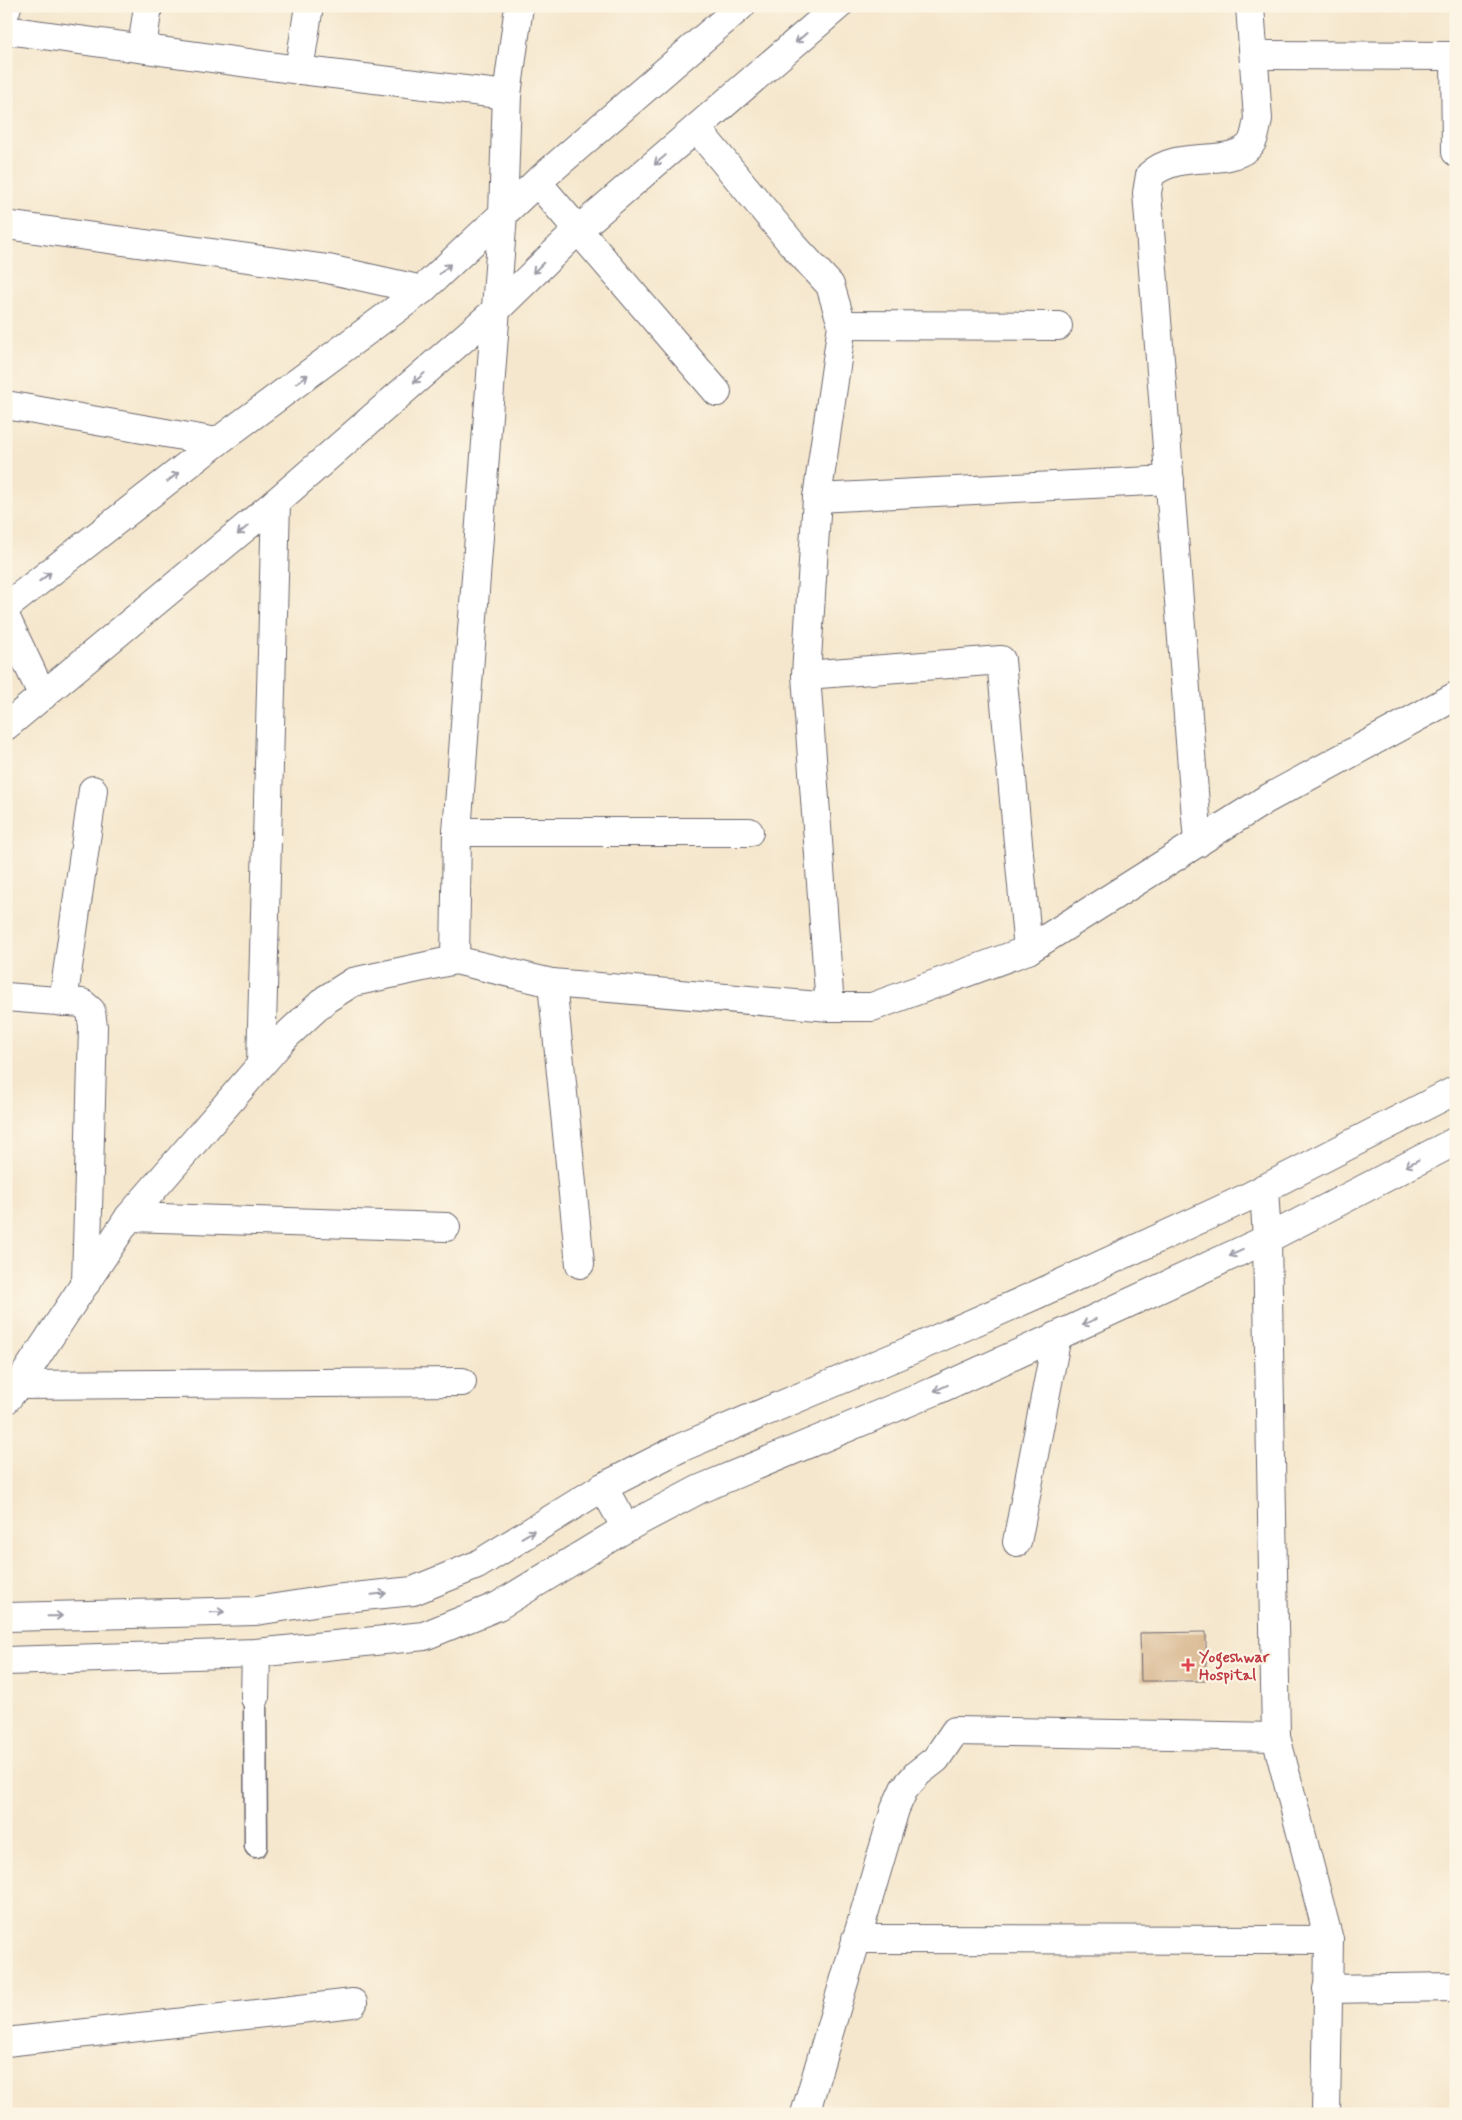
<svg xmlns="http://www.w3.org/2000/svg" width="1462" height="2120" viewBox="0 0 1462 2120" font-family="Mynerve,sans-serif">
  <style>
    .building { fill: #dabb95 }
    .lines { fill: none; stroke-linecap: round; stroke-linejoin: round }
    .lane-casing { stroke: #6c676e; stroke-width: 25 }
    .street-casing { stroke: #6c676e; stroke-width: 30 }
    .secondary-casing { stroke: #6c676e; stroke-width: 30 }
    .lane { stroke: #fff; stroke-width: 22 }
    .street { stroke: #fff; stroke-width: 28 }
    .secondary { stroke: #fff; stroke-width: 28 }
    .oneway { stroke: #9c9ca7 }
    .health-dot { fill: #e0444e; stroke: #fcf5e5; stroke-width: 2 }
    .labels { text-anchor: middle; stroke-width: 4.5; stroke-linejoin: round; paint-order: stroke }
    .health-label { font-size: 16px; font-weight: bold; fill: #be3a42; stroke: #fcf5e5; text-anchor: start }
  </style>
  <rect width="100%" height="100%" fill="#fcf5e5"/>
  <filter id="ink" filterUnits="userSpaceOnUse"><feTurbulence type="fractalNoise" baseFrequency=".02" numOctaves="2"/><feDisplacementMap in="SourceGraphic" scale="10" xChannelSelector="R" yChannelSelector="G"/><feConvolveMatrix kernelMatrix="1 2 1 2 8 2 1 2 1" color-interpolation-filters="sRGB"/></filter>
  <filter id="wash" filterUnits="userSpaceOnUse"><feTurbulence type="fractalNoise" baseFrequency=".0096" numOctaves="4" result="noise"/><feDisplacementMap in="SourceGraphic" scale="20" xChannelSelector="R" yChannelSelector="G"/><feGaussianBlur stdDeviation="1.12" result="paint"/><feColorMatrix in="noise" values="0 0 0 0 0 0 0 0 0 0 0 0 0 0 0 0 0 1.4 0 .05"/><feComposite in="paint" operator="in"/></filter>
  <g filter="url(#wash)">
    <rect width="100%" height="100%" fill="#f5e7cd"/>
    <g id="blocks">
      <path class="building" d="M1206 1632V1681H1141L1140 1633Z"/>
    </g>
  </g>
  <g filter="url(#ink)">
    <use href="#blocks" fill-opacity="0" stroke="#6c676e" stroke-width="1"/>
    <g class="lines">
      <defs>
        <path id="lane" d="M255 1698 256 1846"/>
        <g id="street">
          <path d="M6 10 7 6"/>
          <path d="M6 30 299 70 507 95"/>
          <path d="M142 48 148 6"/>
          <path d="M1255 55 1456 56"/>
          <path d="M1455 56 1456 152"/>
          <path d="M299 70 309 6"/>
          <path d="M697 129 793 245 830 285 842 325 817 498 806 675"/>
          <path d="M537 182 717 392"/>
          <path d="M6 225 328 269 422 290"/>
          <path d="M842 325 1058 326"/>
          <path d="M6 405 217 442"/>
          <path d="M817 498 1170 480"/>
          <path d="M6 618 43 696"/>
          <path d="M457 832H749"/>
          <path d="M1198 843 1147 193 1150 175C1179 149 1223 167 1247 148 1255 142 1256 128 1258 119L1250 6"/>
          <path d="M455 960 457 832 503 214 507 95 519 6"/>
          <path d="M552 983 580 1264"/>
          <path d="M6 997 82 1003 91 1011 93 1027 86 1283"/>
          <path d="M63 1002 93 790"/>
          <path d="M830 1007 806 675 1001 660 1028 950"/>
          <path d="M261 1064 276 502"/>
          <path d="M1264 1188 1267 1239 1276 1737 1329 1940 1326 2114"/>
          <path d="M129 1217 446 1227"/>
          <path d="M18 1385 462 1382"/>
          <path d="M1017 1542 1057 1336"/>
          <path d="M255 1698 256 1653"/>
          <path d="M856 1939 1329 1940"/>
          <path d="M1327 1989 1456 1987"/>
          <path d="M6 2042 353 2003"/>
          <path d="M805 2114 895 1809 904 1789 918 1773 936 1759 955 1731 1276 1737"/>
        </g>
        <g id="secondary">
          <path d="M6 607 217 442 422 290 537 182 741 6"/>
          <path d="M6 726 276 502 495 311 578 230 838 6"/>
          <path d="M6 1400 18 1385 129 1217 285 1037 326 999 353 982 455 960 552 983 830 1007H872L1028 950 1265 800 1456 696"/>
          <path d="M603 1487 626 1528"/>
          <path d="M6 1617 256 1611 334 1599 413 1591 477 1565 603 1487 680 1448 916 1348 1038 1294 1246 1198 1456 1090"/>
          <path d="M6 1661 256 1653 424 1636 498 1606 626 1528 700 1489 935 1391 1057 1336 1267 1239 1456 1141"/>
        </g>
      </defs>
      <use href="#lane" class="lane-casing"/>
      <use href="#street" class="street-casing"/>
      <use href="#secondary" class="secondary-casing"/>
      <use href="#lane" class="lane"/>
      <use href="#street" class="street"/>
      <use href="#secondary" class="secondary"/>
    </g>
    <defs><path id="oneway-shaft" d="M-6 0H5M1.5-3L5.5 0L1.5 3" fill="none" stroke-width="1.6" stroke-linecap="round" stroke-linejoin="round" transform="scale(1.25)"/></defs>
    <g class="oneway">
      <use href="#oneway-shaft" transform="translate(801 38) rotate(139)"/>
      <use href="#oneway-shaft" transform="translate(660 160) rotate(140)"/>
      <use href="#oneway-shaft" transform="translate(538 268) rotate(135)"/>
      <use href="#oneway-shaft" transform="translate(445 269) rotate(-43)"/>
      <use href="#oneway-shaft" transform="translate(419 378) rotate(139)"/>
      <use href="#oneway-shaft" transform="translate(302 379) rotate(-37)"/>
      <use href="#oneway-shaft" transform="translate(173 477) rotate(-38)"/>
      <use href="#oneway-shaft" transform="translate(243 530) rotate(140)"/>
      <use href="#oneway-shaft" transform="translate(45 577) rotate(-38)"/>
      <use href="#oneway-shaft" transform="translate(1412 1163) rotate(153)"/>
      <use href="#oneway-shaft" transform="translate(1236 1253) rotate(155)"/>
      <use href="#oneway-shaft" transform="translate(1089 1322) rotate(155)"/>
      <use href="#oneway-shaft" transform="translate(941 1388) rotate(156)"/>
      <use href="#oneway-shaft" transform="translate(528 1534) rotate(-31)"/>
      <use href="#oneway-shaft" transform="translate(379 1594) rotate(-6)"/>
      <use href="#oneway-shaft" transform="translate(217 1612) rotate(-1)"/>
      <use href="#oneway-shaft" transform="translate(55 1616) rotate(-1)"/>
    </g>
  </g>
  <path class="health-dot" d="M1185.5 1657.5h5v5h5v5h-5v5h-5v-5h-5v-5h5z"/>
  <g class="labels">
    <g class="health-label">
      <text x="1199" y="1662">Yogeshwar<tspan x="1199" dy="18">Hospital</tspan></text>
    </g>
  </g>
  <rect width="1462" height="2120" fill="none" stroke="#fcf5e5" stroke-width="25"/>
</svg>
